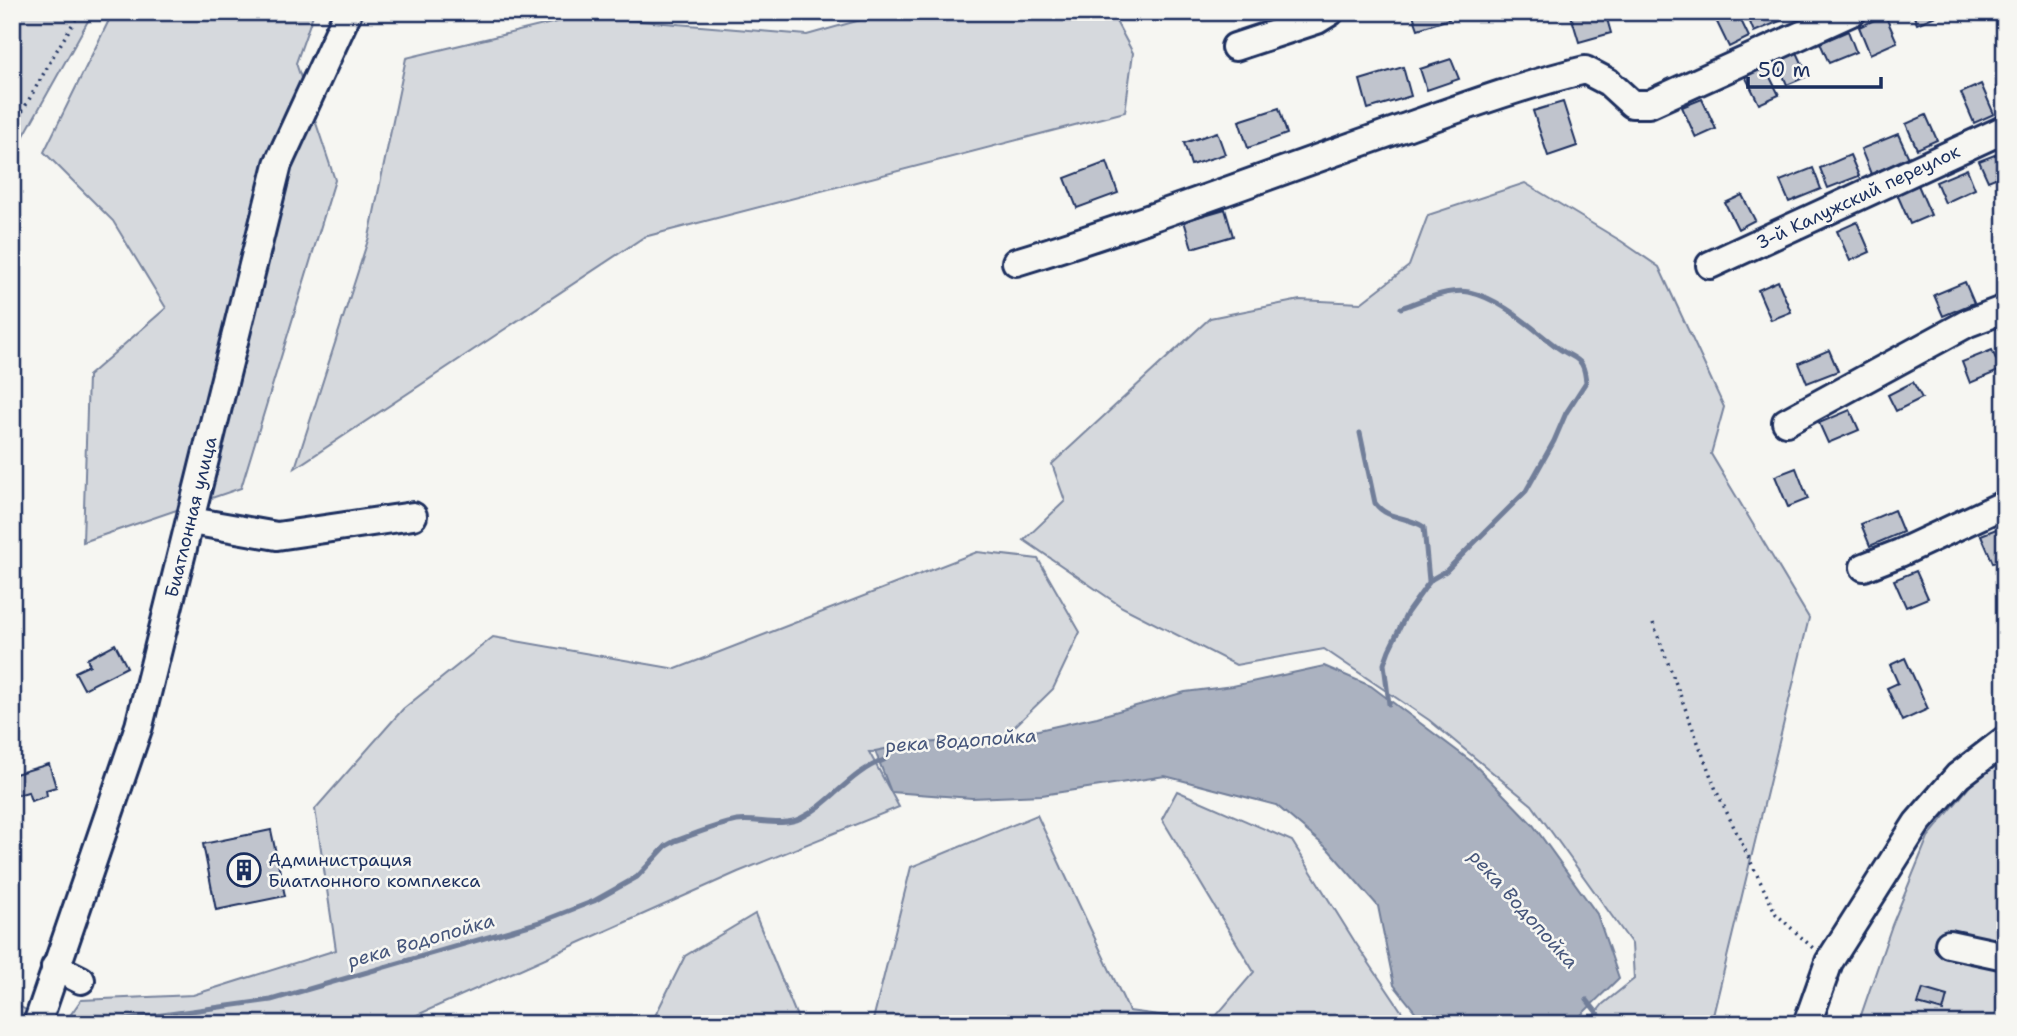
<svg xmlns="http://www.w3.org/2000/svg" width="2017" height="1036" viewBox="0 0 2017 1036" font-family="'Shantell Sans',sans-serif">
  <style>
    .green { fill: #d6d9dd; stroke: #78849e; stroke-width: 2 }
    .water { fill: #abb2c0; stroke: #717e99; stroke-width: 2 }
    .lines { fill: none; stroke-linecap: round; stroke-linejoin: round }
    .stream { stroke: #717e99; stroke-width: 5 }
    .building { fill: #c0c4cd; stroke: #1b2f5e; stroke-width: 2 }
    .minor-casing { stroke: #1b2f5e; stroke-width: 32 }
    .path { stroke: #1b2f5e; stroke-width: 3.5; stroke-dasharray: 2 5; stroke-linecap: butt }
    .minor { stroke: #f6f6f2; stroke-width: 26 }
    .labels { text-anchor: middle; stroke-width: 5; stroke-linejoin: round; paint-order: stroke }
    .street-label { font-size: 18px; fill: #1b2f5e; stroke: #f6f6f2 }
    .poi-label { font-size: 18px; fill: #1b2f5e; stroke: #f6f6f2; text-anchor: start }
    .water-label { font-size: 19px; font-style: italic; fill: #46567b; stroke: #f6f6f2 }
  </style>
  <rect width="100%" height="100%" fill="#f6f6f2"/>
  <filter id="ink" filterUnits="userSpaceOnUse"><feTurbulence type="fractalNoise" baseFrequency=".0143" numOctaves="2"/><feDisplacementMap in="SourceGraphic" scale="14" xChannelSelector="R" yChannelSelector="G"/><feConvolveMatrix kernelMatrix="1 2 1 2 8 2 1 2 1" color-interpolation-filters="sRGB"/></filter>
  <g filter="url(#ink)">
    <g class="green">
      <path d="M12 12H93L12 157Z"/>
      <path d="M113 12H314L296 63 335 180 241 488 83 542 88 376 166 308 113 221 44 152Z"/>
      <path d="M889 12H1111L1133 53 1125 112 644 237 295 468 369 237 406 58 581 16 807 35Z"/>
      <path d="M1525 183 1621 241 1659 267 1724 407 1711 454 1809 618 1711 1024H1587L1603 1004 1634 979 1632 944 1532 805 1429 720 1324 649 1236 665 1122 607 1024 540 1065 501 1052 464 1210 318 1300 300 1361 303 1409 266 1428 215Z"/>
      <path d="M977 552 1038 559 1080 632 1053 689 1004 737 950 750 869 752 899 807 738 872 397 1024H64L81 1000 193 995 336 950 315 809 403 709 493 637 676 669Z"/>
      <path d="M2005 746V1024H1858L1892 925 1928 837 2001 748Z"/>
      <path d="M1177 791 1292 841 1355 942 1410 1024H872L911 867 1037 815 1129 1011 1211 1022 1254 972 1162 819Z"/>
      <path d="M755 914 800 1024H651L685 956Z"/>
      <path d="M12 954 19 1006 50 1024H12Z"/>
    </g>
    <path class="water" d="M1324 666 1371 686 1472 762 1533 825 1597 914 1619 978 1577 1019 1568 1024H1425L1394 985 1378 906 1328 849 1276 805 1165 776 1042 795 972 798 891 792 875 751 909 744 1007 737 1097 717 1185 692 1233 686Z"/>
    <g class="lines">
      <g class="stream">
        <path d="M1360 433 1375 503C1387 520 1408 516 1424 527L1429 581"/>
        <path d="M1389 704 1384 664 1389 650 1407 613 1427 585 1432 579 1446 571 1526 491 1554 441 1566 413 1586 382C1585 375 1585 367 1580 362 1575 357 1567 354 1561 350 1533 330 1505 300 1469 292 1448 288 1421 301 1401 308"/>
        <path d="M1587 1000 1606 1024"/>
        <path d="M104 1023 271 1000 540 922 594 901 637 877 666 846 675 841C695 834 716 825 737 821 757 818 781 828 801 818 832 803 850 772 884 760"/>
      </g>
    </g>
    <g class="building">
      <path d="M1250 12H1276L1253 20Z"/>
      <path d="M1412 12H1447L1449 19 1418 29Z"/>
      <path d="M1570 12H1605L1611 33 1579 42Z"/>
      <path d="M1723 12H1737L1749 37 1729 47 1714 16Z"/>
      <path d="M1746 12H1798L1799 13 1754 32Z"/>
      <path d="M1912 12H1945L1917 24Z"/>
      <path d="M1885 15 1897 42 1870 54 1859 27Z"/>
      <path d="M1848 31 1856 52 1829 63 1820 43Z"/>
      <path d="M1796 50 1808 76 1787 85 1776 58Z"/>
      <path d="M1451 59 1459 79 1427 90 1420 69Z"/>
      <path d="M1764 65 1779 95 1759 104 1744 74Z"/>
      <path d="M1403 67 1411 96 1368 109 1360 80Z"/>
      <path d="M2005 83V107H2004L1996 87Z"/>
      <path d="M1981 84 1994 114 1974 123 1961 93Z"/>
      <path d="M1702 99 1716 129 1696 138 1682 107Z"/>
      <path d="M1563 102 1577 146 1548 156 1533 111Z"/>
      <path d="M1279 108 1287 134 1248 148 1239 121Z"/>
      <path d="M1926 115 1937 140 1917 149 1906 124Z"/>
      <path d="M1217 132 1225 154 1191 165 1184 143Z"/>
      <path d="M1898 134 1909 158 1871 174 1861 149Z"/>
      <path d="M2005 151V174L1988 181 1979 161Z"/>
      <path d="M1850 155 1859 176 1828 188 1820 168Z"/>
      <path d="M1107 162 1118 193 1077 208 1065 178Z"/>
      <path d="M1813 168 1821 189 1789 202 1780 181Z"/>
      <path d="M1967 169 1975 189 1945 203 1936 182Z"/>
      <path d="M1918 185 1931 215 1910 224 1897 194Z"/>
      <path d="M1742 195 1755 220 1738 229 1725 203Z"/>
      <path d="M1225 209 1233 236 1192 248 1184 221Z"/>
      <path d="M1857 222 1870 252 1850 261 1837 231Z"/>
      <path d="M1778 281 1791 312 1771 320 1758 290Z"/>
      <path d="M1965 282 1974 303 1943 316 1934 295Z"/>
      <path d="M1829 350 1838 371 1807 383 1799 363Z"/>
      <path d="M1992 350 2001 370 1970 383 1962 362Z"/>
      <path d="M1913 382 1922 398 1896 411 1888 395Z"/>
      <path d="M1850 410 1859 430 1828 443 1819 423Z"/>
      <path d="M1796 468 1808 499 1788 507 1775 476Z"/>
      <path d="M1894 510 1903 532 1870 546 1861 524Z"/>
      <path d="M2004 526 2005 558 1993 563 1981 535Z"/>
      <path d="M1916 571 1928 598 1906 607 1894 580Z"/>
      <path d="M115 644 127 667 84 689 75 672 90 665 87 659Z"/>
      <path d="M1905 658 1928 709 1902 721 1887 688 1898 683 1890 665Z"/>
      <path d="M49 764 56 787 46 790 47 796 31 801 28 792 17 795 12 775Z"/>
      <path d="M271 830 285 896 216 910 203 844Z"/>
      <path d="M1923 989 1947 996 1943 1011 1918 1004Z"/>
    </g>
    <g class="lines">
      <defs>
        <g id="minor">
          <path d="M1235 47 1317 20 1330 12"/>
          <path d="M1016 262C1147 222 1274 173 1403 128 1463 107 1523 85 1585 70L1608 82 1632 104H1649L1852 12"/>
          <path d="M1710 265 2005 129"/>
          <path d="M1786 422 1968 323 2005 309"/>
          <path d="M191 521 277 536 413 516"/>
          <path d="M1864 567 1900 553 2005 504"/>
          <path d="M1949 944 2005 956"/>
          <path d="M55 967 81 980"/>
          <path d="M37 1024 139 726 278 164 348 12"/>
          <path d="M1807 1024 1829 962 1917 823 1958 776 2005 740"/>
        </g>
      </defs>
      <use href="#minor" class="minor-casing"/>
      <g class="path">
        <path d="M12 130 54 55 80 12"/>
        <path d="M1653 623 1716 790 1776 914 1814 949"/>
      </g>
      <use href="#minor" class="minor"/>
    </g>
  </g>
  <defs>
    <symbol id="building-ring" viewBox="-11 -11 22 22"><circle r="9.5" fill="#f6f6f2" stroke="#1b2f5e" stroke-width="1.5"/><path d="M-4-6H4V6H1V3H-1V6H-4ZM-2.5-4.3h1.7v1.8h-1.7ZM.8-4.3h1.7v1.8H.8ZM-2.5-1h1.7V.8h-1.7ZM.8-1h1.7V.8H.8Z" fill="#1b2f5e"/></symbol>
  </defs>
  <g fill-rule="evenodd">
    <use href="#building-ring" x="225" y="851" width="38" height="38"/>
  </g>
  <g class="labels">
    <g class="street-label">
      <text transform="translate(1858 197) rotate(-25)" y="6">3-й Калужский переулок</text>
      <text transform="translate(191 517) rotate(-76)" y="6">Биатлонная улица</text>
    </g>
    <g class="poi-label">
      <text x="268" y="866">Администрация<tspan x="268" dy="21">Биатлонного комплекса</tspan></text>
    </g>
    <g class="water-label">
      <text transform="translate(961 740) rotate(-4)" y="7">река Водопойка</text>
      <text transform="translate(1524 909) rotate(48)" y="7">река Водопойка</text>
      <text transform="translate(421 940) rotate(-16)" y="7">река Водопойка</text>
    </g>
  </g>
  <rect width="2017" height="1036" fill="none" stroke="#f6f6f2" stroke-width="42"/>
  <rect x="21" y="21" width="1975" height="994" fill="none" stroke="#1b2f5e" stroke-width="2.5" filter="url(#ink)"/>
  <path d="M1748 77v10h133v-10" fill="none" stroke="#1b2f5e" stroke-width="3.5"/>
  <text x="1758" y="77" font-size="21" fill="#1b2f5e" stroke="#f6f6f2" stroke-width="5" paint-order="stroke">50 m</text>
</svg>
